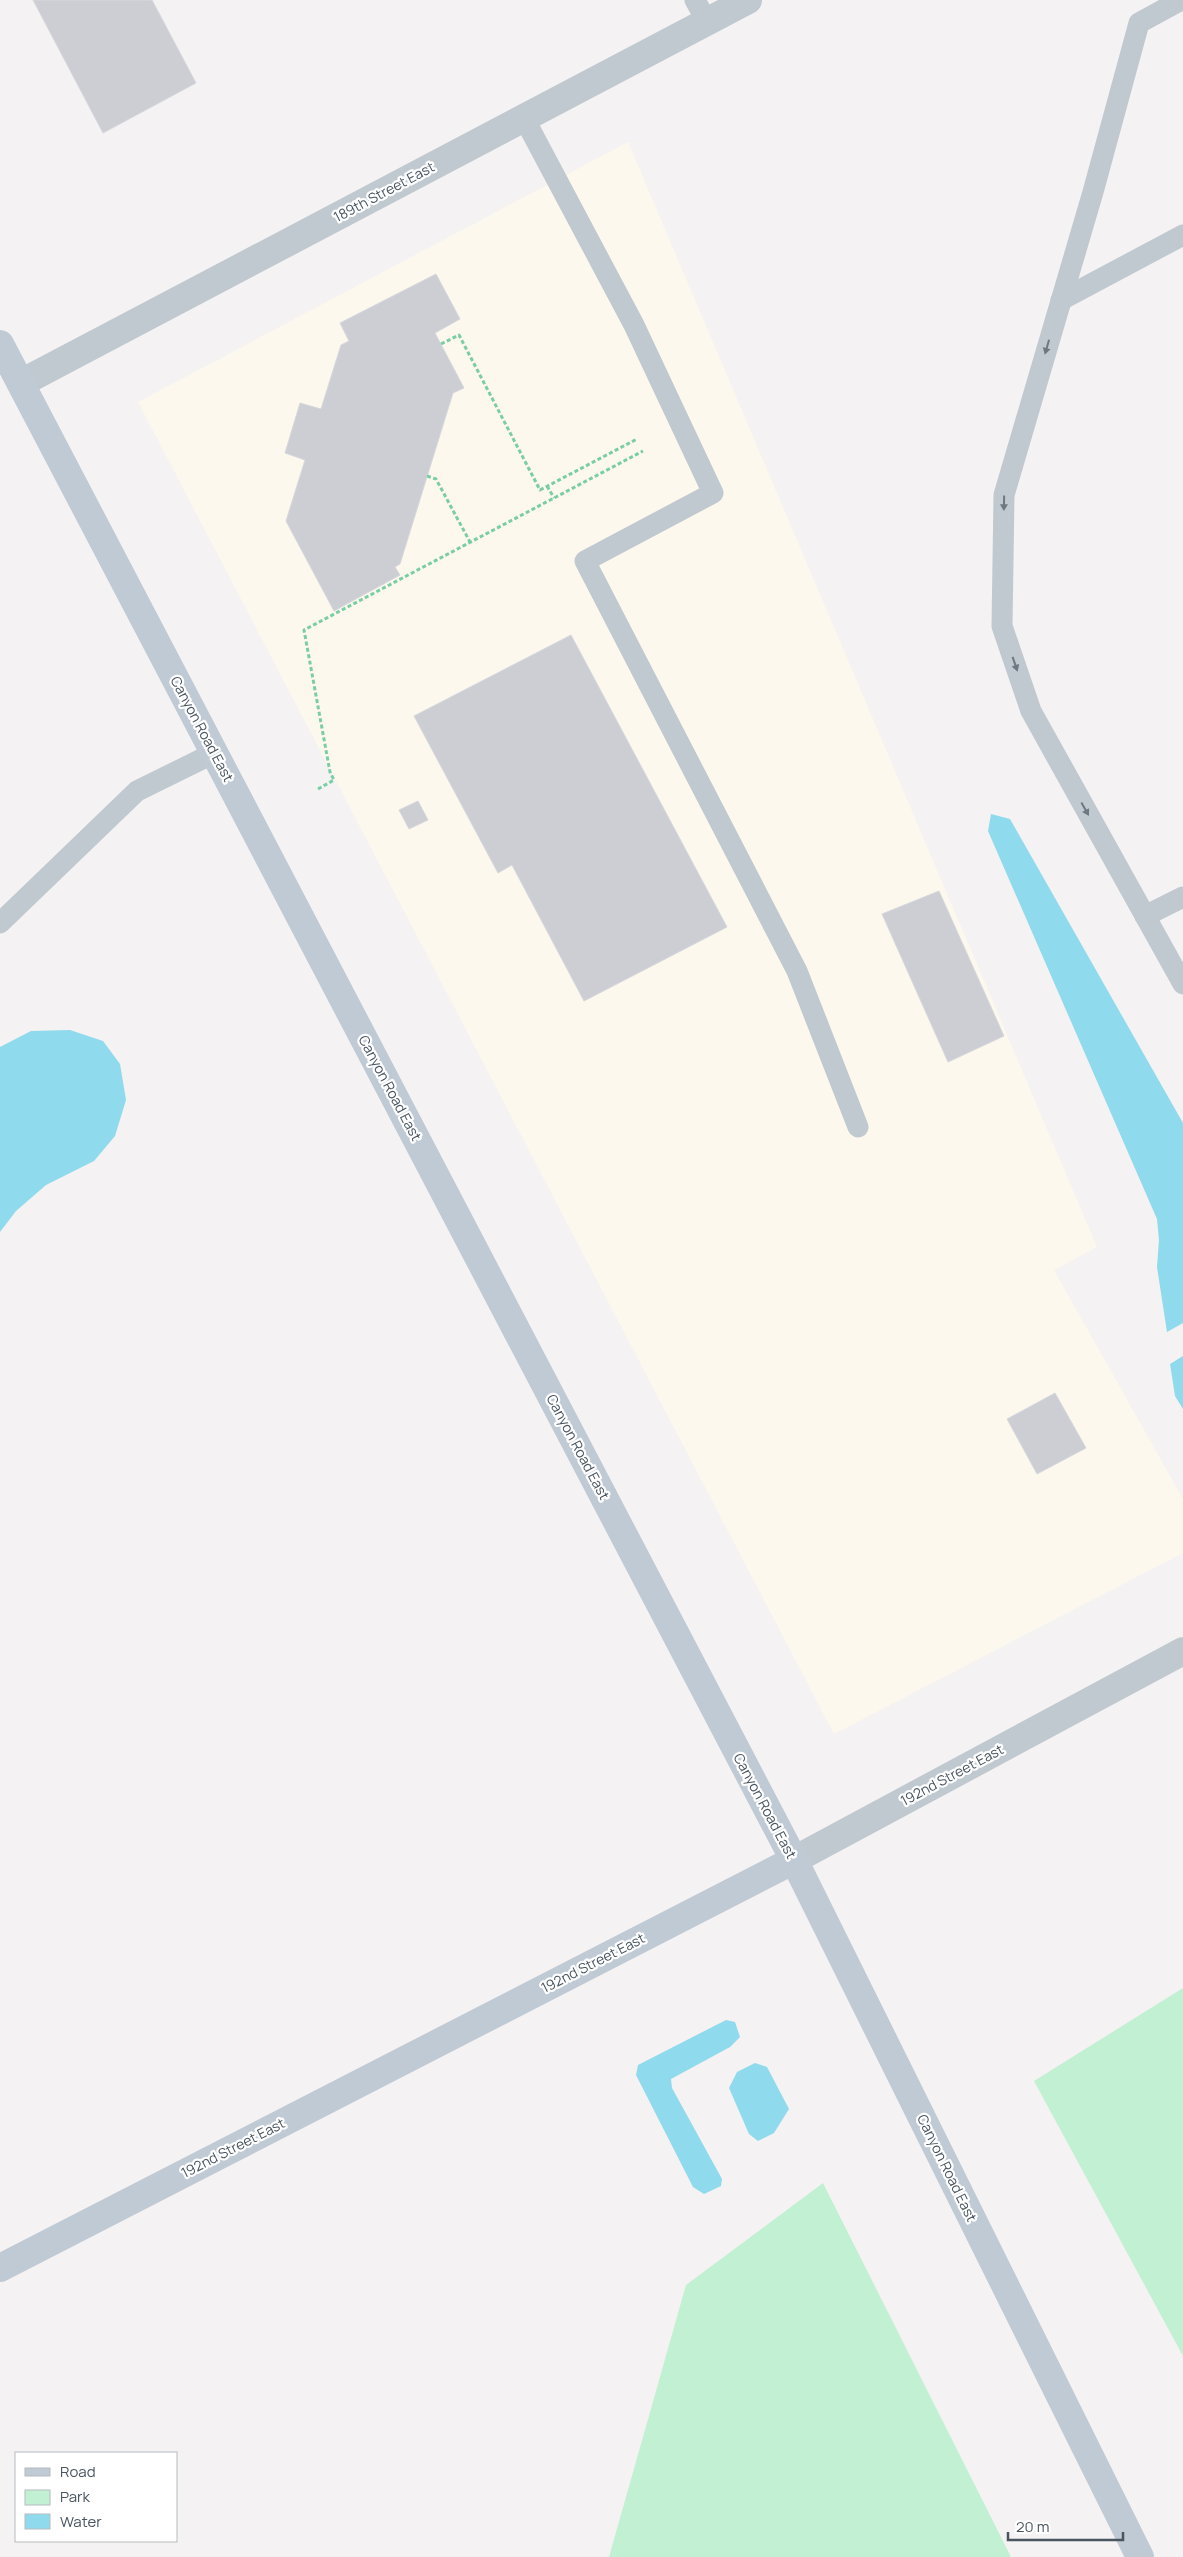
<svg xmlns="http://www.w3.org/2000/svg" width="1183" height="2557" viewBox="0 0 1183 2557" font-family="Manrope,sans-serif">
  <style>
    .commercial { fill: #fdf8ed }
    .green { fill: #c2f0d3 }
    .water { fill: #8fdaed }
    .building { fill: #ccced4; stroke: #d6d8dd }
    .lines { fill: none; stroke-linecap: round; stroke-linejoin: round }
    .path { stroke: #79cea4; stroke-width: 3; stroke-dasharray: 4 2.5; stroke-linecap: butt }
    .lane { stroke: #c0c9d0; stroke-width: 21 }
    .street { stroke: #c0c9d0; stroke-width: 28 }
    .secondary { stroke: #c0cad5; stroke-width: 28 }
    .oneway { fill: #6d7881 }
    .labels { text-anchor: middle; stroke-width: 4.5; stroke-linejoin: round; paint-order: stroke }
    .street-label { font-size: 14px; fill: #49555f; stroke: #fff }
  </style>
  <rect width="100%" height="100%" fill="#f4f2f2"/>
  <path class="commercial" d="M628 142 1097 1247 1054 1270 1183 1499V1553L834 1734 138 402Z"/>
  <g class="green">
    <path d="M1183 1988V2356L1034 2081Z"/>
    <path d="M823 2183 1011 2557H609L686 2285Z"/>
  </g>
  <g class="water">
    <path d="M991 814 1010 819 1183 1123V1323L1167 1332 1157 1267 1159 1240 1157 1219 988 831Z"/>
    <path d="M70 1030 103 1041 120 1064 126 1100 115 1136 94 1161 46 1185 16 1211 0 1232V1047L31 1031Z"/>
    <path d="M1183 1356V1409L1175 1396 1170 1364Z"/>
    <path d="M726 2020 735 2022 740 2037 730 2047 671 2079 672 2088 722 2179 721 2186 704 2194 693 2187 636 2075 638 2065Z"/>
    <path d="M755 2063 767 2067 789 2109 774 2133 758 2141 749 2134 729 2088 737 2072Z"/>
  </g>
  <g class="building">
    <path d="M33 0H152L196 83 103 133Z"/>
    <path d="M436 274 460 319 435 333 464 388 453 393 400 564 395 567 400 575 334 611 286 521 305 460 285 453 300 403 321 409 341 345 349 341 340 323Z"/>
    <path d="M571 635 727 927 584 1001 512 865 498 873 414 716Z"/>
    <path d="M418 801 428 820 409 829 399 810Z"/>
    <path d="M939 891 1004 1036 948 1062 882 914Z"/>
    <path d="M1055 1393 1086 1448 1037 1474 1007 1419Z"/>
  </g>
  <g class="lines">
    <g class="path">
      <path d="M441 344 459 335 540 490 637 439"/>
      <path d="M427 476 436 479 470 542"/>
      <path d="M547 486 554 498"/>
      <path d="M318 789 334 780 330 772 304 630 643 451"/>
    </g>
    <g class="lane">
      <path d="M695 0 707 22"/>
      <path d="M1181 0 1139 23 1093 192 1004 495 1002 626 1031 711 1183 984"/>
      <path d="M524 118 634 325 713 493 585 561 797 971 858 1127"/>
      <path d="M1061 300 1183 235"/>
      <path d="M1145 916 1183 897"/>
      <path d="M0 923 137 791 214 753"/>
    </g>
    <g class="street">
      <path d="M21 383 748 0"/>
      <path d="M794 1860 1183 1651"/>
    </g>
    <g class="secondary">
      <path d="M0 344 794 1860 1140 2557"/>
      <path d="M0 2268 794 1860"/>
    </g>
  </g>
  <defs><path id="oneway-solid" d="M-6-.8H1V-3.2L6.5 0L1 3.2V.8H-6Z" transform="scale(1.25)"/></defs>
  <g class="oneway">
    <use href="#oneway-solid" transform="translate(1047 347) rotate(106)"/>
    <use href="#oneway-solid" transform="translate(1004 503) rotate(91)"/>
    <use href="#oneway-solid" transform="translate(1015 664) rotate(71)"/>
    <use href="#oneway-solid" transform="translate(1085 809) rotate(61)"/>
  </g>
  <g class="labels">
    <g class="street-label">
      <text transform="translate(384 192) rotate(-28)" y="5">189th Street East</text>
      <text transform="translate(202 729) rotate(62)" y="5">Canyon Road East</text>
      <text transform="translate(390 1088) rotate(62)" y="5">Canyon Road East</text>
      <text transform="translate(578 1447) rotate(62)" y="5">Canyon Road East</text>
      <text transform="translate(952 1775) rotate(-28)" y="5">192nd Street East</text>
      <text transform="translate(765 1806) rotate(62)" y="5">Canyon Road East</text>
      <text transform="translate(593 1963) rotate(-27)" y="5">192nd Street East</text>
      <text transform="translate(233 2148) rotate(-27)" y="5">192nd Street East</text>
      <text transform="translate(947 2168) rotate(64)" y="5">Canyon Road East</text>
    </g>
  </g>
  <rect x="15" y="2452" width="162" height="90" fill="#ffffff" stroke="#b6bbbf"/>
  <rect x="25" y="2468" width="25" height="8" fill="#c0cad5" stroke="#b6bbbf"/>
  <text x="60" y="2477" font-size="15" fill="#49555f">Road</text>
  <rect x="25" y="2490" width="25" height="15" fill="#c2f0d3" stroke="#b6bbbf"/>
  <text x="60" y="2502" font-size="15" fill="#49555f">Park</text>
  <rect x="25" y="2514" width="25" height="15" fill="#8fdaed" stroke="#b6bbbf"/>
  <text x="60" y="2527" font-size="15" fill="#49555f">Water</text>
  <path d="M1008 2532v8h115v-8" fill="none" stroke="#49555f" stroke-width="2.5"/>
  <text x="1016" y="2532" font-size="15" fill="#49555f" stroke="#ffffff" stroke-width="4" paint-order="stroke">20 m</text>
</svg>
